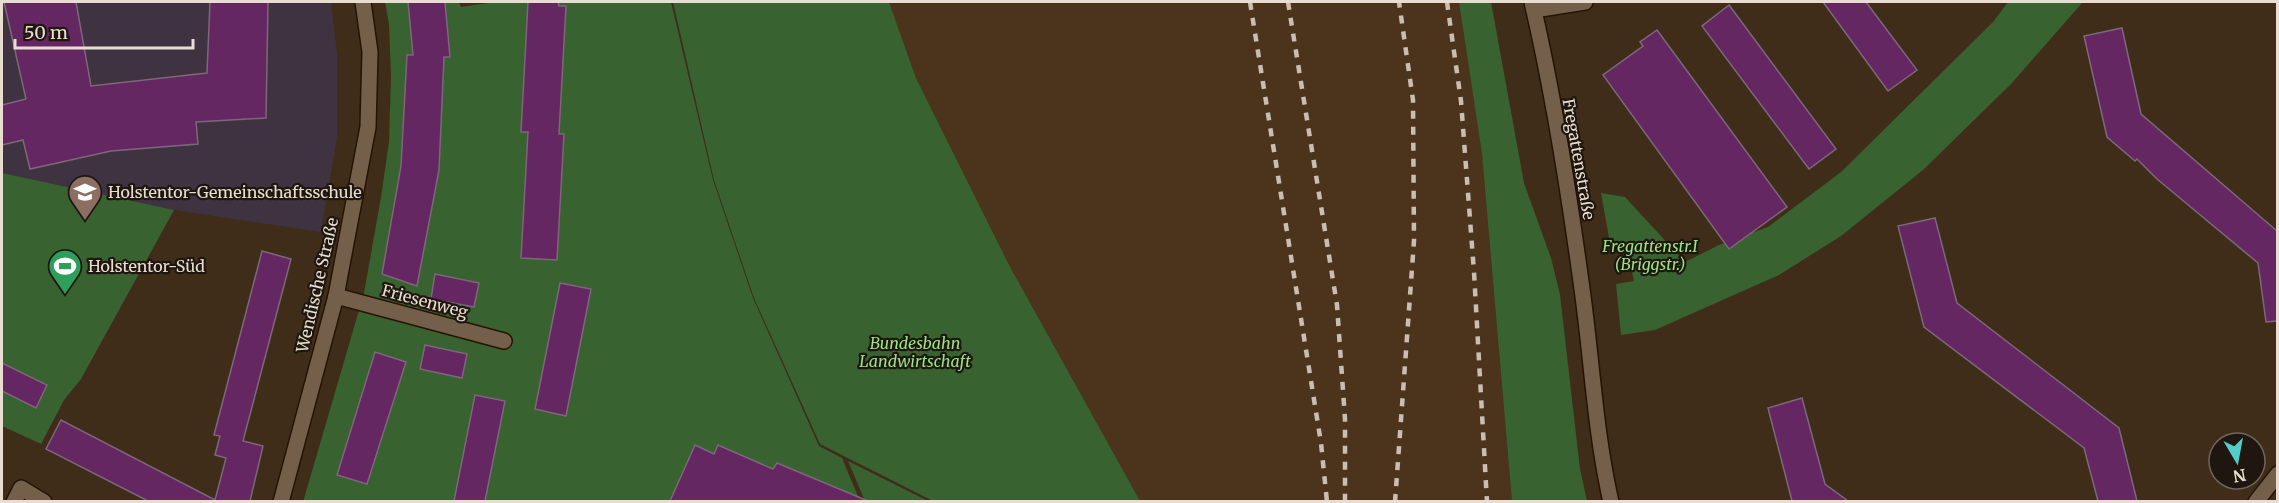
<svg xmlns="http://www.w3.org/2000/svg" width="2279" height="503" viewBox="0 0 2279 503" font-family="Merriweather,serif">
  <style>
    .built { fill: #4b341b }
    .education { fill: #3f3342 }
    .green { fill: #38622f }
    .building { fill: #642761; stroke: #7d677b; stroke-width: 1.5 }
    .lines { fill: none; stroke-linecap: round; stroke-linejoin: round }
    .minor-casing { stroke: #251403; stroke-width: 18 }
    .tertiary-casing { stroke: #251403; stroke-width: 18 }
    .minor { stroke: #745f4b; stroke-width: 15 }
    .tertiary { stroke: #745f4b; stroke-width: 15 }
    .rail { stroke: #cbbeb0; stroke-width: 4.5; stroke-dasharray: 8 8; stroke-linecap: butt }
    .labels { text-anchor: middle; stroke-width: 4.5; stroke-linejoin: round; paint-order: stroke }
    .street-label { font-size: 16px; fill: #e9ddd1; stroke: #1f170f }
    .poi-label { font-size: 16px; fill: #e9ddd1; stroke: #1f170f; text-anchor: start }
    .park-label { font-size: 16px; font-style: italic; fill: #97e586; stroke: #1f170f }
  </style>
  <rect width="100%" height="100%" fill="#3f2d1a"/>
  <path class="built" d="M889 2H1459L1482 154 1512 501H1140L1009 265 916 78Z"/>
  <path class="education" d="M2 2H331L337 54V137L321 232 174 210 81 379 64 400 41 444 2 426Z"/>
  <g class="green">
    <path d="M385 2H459L461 7 495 2H671L713 180 753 298 819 446 842 458 860 501 303 502 364 293 381 197 389 142 391 77 389 24Z"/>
    <path d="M673 2H889L916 78 1009 265 1140 501H933L820 444 754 298 714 180Z"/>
    <path d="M1459 2H1491L1524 183 1551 258 1560 295 1580 469 1587 501H1512L1482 154Z"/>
    <path d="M2008 2H2083L2011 84 1923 170 1841 236 1779 275 1655 330 1621 335 1616 284 1634 281 1627 249H1611L1601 193 1625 197 1685 262 1719 245 1768 227 1841 172 1993 22Z"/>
    <path d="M2 173 174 210 81 379 64 400 41 444 2 426Z"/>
    <path d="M848 461 928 501H865Z"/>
  </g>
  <g class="building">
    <path d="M4 2H76L91 86 207 73 210 2H268L266 118 196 122 198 144 111 151 30 169 23 140 2 145V105L26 99Z"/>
    <path d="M408 2H445L450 57H444L439 170 417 286 382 274 401 166 407 55H413Z"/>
    <path d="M528 2H558L559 6H566L559 134H564L557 260 521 258 528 132H521Z"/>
    <path d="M1823 2H1866L1917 70 1888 91Z"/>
    <path d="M1729 5 1836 149 1809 169 1702 26Z"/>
    <path d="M2122 28 2141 114 2277 231V321L2266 322 2258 263 2157 179 2137 159 2135 161 2107 137 2084 36Z"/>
    <path d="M1657 30 1787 207 1729 249 1603 75 1643 46 1640 42Z"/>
    <path d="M1935 218 1957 303 2119 428 2137 501H2098L2084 448 1924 327 1898 226Z"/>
    <path d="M262 251 291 259 243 441 263 446 250 501H148L46 449 61 420 215 500 226 458 215 455 220 436 214 435Z"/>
    <path d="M435 274 479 283 474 307 431 299Z"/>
    <path d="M560 283 591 289 566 416 535 409Z"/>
    <path d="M425 345 467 354 462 378 420 369Z"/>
    <path d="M375 352 406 362 367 484 337 475Z"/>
    <path d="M2 363 47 385 36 408 2 391Z"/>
    <path d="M475 395 505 401 485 501H454Z"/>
    <path d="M1802 398 1825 484 1848 501H1792L1768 408Z"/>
    <path d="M695 445 714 454 718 445 773 469 777 463 868 501H670Z"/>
  </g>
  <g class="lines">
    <defs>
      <g id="minor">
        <path d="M1534 10 1585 2"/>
        <path d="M336 296 504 341"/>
        <path d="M14 502 21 488 44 502"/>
        <path d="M2256 502 2278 474"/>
      </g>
      <g id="tertiary">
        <path d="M1532 2C1554 96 1569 193 1582 289 1592 360 1595 432 1611 502"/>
        <path d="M281 502 336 296 368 127 370 52 363 2"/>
      </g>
    </defs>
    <use href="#minor" class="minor-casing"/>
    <use href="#tertiary" class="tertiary-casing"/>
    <use href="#minor" class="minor"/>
    <use href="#tertiary" class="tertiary"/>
    <g class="rail">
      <path d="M1250 2 1321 443 1327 502"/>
      <path d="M1288 2 1337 305 1345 419V502"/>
      <path d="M1447 2 1461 101 1474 272 1487 502"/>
      <path d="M1395 502 1414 241 1413 100 1399 2"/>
    </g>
  </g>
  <defs>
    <symbol id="school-pin" viewBox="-11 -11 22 30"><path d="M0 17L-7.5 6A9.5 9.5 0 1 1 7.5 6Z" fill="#8d6e63" stroke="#1f170f"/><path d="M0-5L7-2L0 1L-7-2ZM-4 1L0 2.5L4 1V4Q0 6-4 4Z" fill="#fff"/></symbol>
    <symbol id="stadium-pin" viewBox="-11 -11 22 30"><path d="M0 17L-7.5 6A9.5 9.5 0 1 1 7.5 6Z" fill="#2e9e5b" stroke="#1f170f"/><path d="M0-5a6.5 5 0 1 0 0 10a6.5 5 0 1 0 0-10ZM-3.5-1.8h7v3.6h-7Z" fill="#fff"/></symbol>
  </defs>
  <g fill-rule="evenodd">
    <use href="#school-pin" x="66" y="173" width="38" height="52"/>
    <use href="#stadium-pin" x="46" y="247" width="38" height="52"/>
  </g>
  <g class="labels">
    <g class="street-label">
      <text transform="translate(1579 159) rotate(80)" y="6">Fregattenstraße</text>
      <text transform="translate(317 285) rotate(-77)" y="6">Wendische Straße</text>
      <text transform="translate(425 301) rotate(15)" y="6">Friesenweg</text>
    </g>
    <g class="poi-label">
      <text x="108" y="198">Holstentor-Gemeinschaftsschule</text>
      <text x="88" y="272">Holstentor-Süd</text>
    </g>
    <g class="park-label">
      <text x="1650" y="252">Fregattenstr.I<tspan x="1650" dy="18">(Briggstr.)</tspan></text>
      <text x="915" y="349">Bundesbahn<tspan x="915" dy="18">Landwirtschaft</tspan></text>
    </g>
  </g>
  <rect width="2279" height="503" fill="none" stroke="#e9ddd1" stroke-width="6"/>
  <g transform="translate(2237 461) rotate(170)"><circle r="28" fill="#1f170f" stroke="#70665d" stroke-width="1.5"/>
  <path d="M0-4.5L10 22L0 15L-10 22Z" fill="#53cdca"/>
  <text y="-9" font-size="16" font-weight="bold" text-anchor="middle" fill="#e9ddd1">N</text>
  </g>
  <path d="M15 39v9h178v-9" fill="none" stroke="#e9ddd1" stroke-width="3"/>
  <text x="24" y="39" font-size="18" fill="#e9ddd1" stroke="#1f170f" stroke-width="4.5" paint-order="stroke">50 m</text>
</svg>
